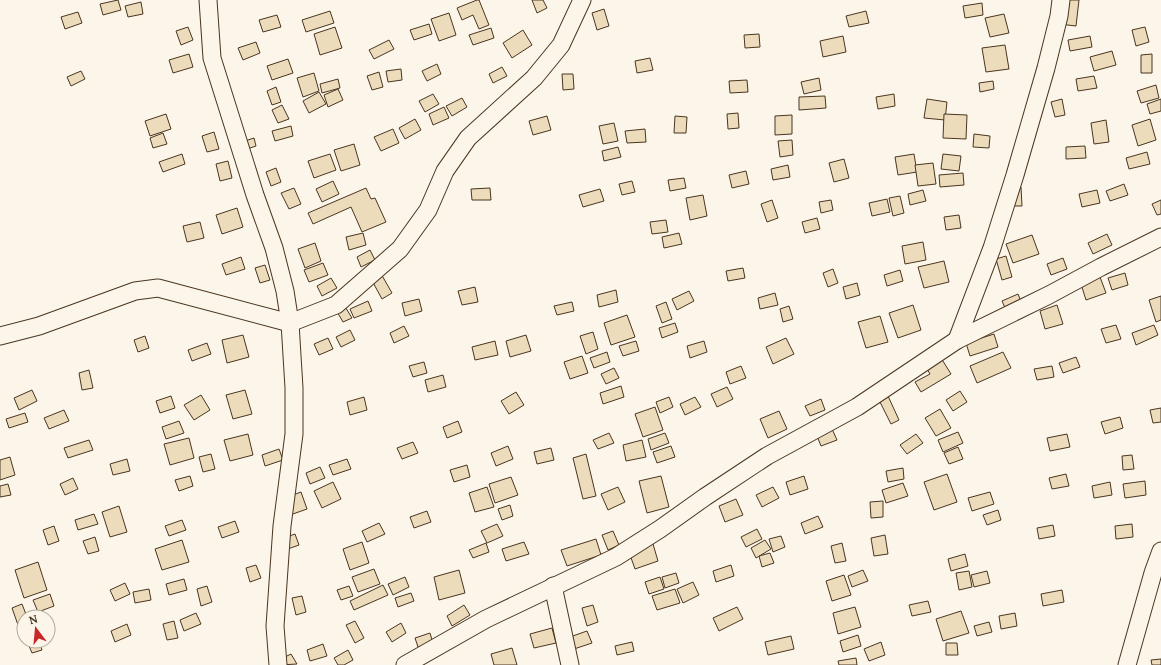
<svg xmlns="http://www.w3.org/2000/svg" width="1161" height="665" viewBox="0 0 1161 665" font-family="Lora,serif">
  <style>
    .building { fill: #ecdcbc; stroke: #4a3520 }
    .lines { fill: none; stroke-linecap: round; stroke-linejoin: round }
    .street-casing { stroke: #4a3520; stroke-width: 19 }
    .street { stroke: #fbf6e9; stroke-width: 17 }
  </style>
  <rect width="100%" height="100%" fill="#fbf6e9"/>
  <g class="building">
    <path d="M118 0 121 10 103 15 100 4Z"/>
    <path d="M477 0H479L489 25 479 29 473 15 462 20 457 8Z"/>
    <path d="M532 0H543L547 8 537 13Z"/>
    <path d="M1062 0H1079L1076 26 1059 24Z"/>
    <path d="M141 2 143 14 128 17 125 6Z"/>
    <path d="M982 3 983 15 965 18 963 6Z"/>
    <path d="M604 9 609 26 597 30 592 13Z"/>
    <path d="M330 11 334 23 306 32 302 20Z"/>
    <path d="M866 11 869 23 849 27 846 16Z"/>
    <path d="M78 12 82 23 65 29 61 17Z"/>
    <path d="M449 13 456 35 439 41 431 19Z"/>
    <path d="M1004 14 1009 33 990 37 985 18Z"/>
    <path d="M277 15 281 27 263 32 259 20Z"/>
    <path d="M429 24 432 34 414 40 410 30Z"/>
    <path d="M188 27 193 40 181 45 176 31Z"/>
    <path d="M335 27 342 48 320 55 314 34Z"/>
    <path d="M1145 27 1149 42 1136 46 1132 30Z"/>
    <path d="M491 28 494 38 473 45 469 35Z"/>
    <path d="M523 30 532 45 512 58 503 43Z"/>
    <path d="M759 34 760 47 745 48 744 35Z"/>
    <path d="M843 36 846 52 823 57 820 41Z"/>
    <path d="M1090 36 1092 47 1070 51 1068 40Z"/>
    <path d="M389 40 394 49 374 59 369 50Z"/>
    <path d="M256 42 260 53 243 60 238 48Z"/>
    <path d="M1005 45 1009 69 986 72 982 48Z"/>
    <path d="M1112 51 1116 65 1094 71 1090 57Z"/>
    <path d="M189 54 193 67 173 73 169 60Z"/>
    <path d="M1152 54V73H1141V55Z"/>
    <path d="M650 58 653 70 637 73 635 61Z"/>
    <path d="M288 59 293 73 272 80 267 66Z"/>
    <path d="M437 64 441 74 427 81 422 71Z"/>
    <path d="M502 67 507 76 493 83 489 74Z"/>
    <path d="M401 69 402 80 388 82 386 71Z"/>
    <path d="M81 71 85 79 71 86 67 77Z"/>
    <path d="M379 72 383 87 372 90 367 76Z"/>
    <path d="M314 73 319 91 303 97 297 78Z"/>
    <path d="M562 74H573L574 89 563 90Z"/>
    <path d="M1094 76 1097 88 1078 91 1076 79Z"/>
    <path d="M819 78 821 90 804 94 801 82Z"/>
    <path d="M338 79 340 88 322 93 320 84Z"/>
    <path d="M747 80 748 92 730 93 729 81Z"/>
    <path d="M993 81 994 89 980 92 979 83Z"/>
    <path d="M1156 85 1159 98 1141 103 1137 91Z"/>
    <path d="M276 87 281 102 272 105 267 91Z"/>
    <path d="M338 89 343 100 328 107 324 95Z"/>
    <path d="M319 92 326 104 309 113 303 101Z"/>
    <path d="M433 94 439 104 425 112 419 101Z"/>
    <path d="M894 94 895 106 878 109 876 97Z"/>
    <path d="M825 96 826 108 799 110V97Z"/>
    <path d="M462 98 467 107 452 116 446 106Z"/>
    <path d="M927 99 947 102 945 120 924 118Z"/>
    <path d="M1062 99 1065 115 1055 117 1051 102Z"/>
    <path d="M1161 99V111L1150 114 1147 104Z"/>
    <path d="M282 105 289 119 278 123 272 110Z"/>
    <path d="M444 107 449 118 433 125 429 114Z"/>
    <path d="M738 113 739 128 728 129 727 114Z"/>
    <path d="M166 114 171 129 150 136 145 121Z"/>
    <path d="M944 114 967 115 966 139 943 138Z"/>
    <path d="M792 115V134L775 135V116Z"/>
    <path d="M547 116 551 130 533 135 529 121Z"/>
    <path d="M675 116 687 117 686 133H674Z"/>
    <path d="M415 119 421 130 405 139 399 128Z"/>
    <path d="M1150 119 1156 140 1138 146 1132 125Z"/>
    <path d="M1106 120 1109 142 1094 144 1091 123Z"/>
    <path d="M614 123 618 141 603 144 599 126Z"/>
    <path d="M291 126 293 136 275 141 272 131Z"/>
    <path d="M393 129 399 143 381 151 374 137Z"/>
    <path d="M645 129 646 142 627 143 625 131Z"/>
    <path d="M214 132 219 149 207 152 202 136Z"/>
    <path d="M163 133 167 144 153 148 150 138Z"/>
    <path d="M974 134 990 136 989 148 973 147Z"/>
    <path d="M254 138 256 146 244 150 242 142Z"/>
    <path d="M792 140 793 155 780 157 778 141Z"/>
    <path d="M354 144 360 165 341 171 334 150Z"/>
    <path d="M1085 146 1086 158 1066 159V147Z"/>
    <path d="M618 147 621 157 604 161 602 151Z"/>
    <path d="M1147 152 1150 164 1129 169 1126 158Z"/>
    <path d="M182 154 185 164 163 172 159 162Z"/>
    <path d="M330 154 336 170 314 178 308 161Z"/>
    <path d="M914 154 917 172 898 175 895 157Z"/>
    <path d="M943 154 961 156 959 171 941 169Z"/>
    <path d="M844 159 849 178 834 182 829 163Z"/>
    <path d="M228 161 232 178 220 181 216 164Z"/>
    <path d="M933 163 936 184 918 186 915 165Z"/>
    <path d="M788 165 790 177 773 180 771 169Z"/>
    <path d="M276 168 281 182 271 186 266 172Z"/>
    <path d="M746 171 749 184 732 188 729 175Z"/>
    <path d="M963 173 964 185 940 187 939 175Z"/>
    <path d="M684 178 686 188 670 191 668 180Z"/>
    <path d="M333 181 339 194 322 202 316 189Z"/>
    <path d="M632 181 635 192 622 195 619 184Z"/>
    <path d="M1124 184 1128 195 1110 201 1106 191Z"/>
    <path d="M1021 187 1022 206H1008L1007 188Z"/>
    <path d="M294 188 301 204 289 209 281 193Z"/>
    <path d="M366 188 371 199 375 198 386 222 362 232 351 207 313 224 308 213Z"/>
    <path d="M490 188 491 200H472L471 189Z"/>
    <path d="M600 189 604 201 583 207 579 195Z"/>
    <path d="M923 190 926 201 910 205 908 194Z"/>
    <path d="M1097 190 1100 203 1082 207 1079 194Z"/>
    <path d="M703 195 707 216 690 220 686 198Z"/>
    <path d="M900 196 904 213 893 216 889 198Z"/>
    <path d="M887 199 890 212 872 216 869 203Z"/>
    <path d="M772 200 778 218 767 222 761 204Z"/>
    <path d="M831 200 833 210 821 213 819 202Z"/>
    <path d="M1161 200V214L1157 215 1152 204Z"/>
    <path d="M237 208 243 227 222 234 216 215Z"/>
    <path d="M959 215 961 228 946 230 944 217Z"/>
    <path d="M817 218 820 229 805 233 802 222Z"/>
    <path d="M666 220 668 232 652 234 650 222Z"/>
    <path d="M200 222 204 238 187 242 183 226Z"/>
    <path d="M363 233 366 245 349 250 346 237Z"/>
    <path d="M679 233 682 244 664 248 662 237Z"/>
    <path d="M1107 234 1112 245 1093 254 1088 243Z"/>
    <path d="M1032 235 1039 254 1013 263 1006 244Z"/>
    <path d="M923 242 926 260 905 264 902 246Z"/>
    <path d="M315 243 321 261 305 268 298 249Z"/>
    <path d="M370 250 375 260 361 267 357 257Z"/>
    <path d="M1006 256 1012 277 1002 280 996 259Z"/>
    <path d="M241 257 245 269 226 275 222 264Z"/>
    <path d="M1063 258 1067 269 1051 275 1047 264Z"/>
    <path d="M944 261 949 282 924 288 918 267Z"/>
    <path d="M323 263 328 275 309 282 304 270Z"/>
    <path d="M265 265 270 280 260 283 255 268Z"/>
    <path d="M743 268 745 278 728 281 726 271Z"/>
    <path d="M833 269 838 283 828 287 823 273Z"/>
    <path d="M900 270 903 281 887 286 884 275Z"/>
    <path d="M380 272 392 293 382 299 370 277Z"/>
    <path d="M1125 273 1128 285 1112 290 1108 278Z"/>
    <path d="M1100 277 1106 293 1086 300 1081 284Z"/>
    <path d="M331 278 337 288 322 296 317 286Z"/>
    <path d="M857 283 860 295 846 299 843 287Z"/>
    <path d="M475 287 478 302 462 305 458 291Z"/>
    <path d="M616 290 618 302 599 307 597 295Z"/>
    <path d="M689 291 694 301 677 310 672 299Z"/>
    <path d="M775 293 778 305 760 309 758 298Z"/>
    <path d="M1018 294 1022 304 1006 310 1002 301Z"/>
    <path d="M1161 296V320L1156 322 1149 300Z"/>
    <path d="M419 299 422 311 405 316 402 303Z"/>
    <path d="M368 301 372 311 354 318 350 309Z"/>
    <path d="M572 302 574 311 557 315 554 306Z"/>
    <path d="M666 302 672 319 662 323 656 306Z"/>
    <path d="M344 305 352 318 343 322 336 310Z"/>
    <path d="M913 305 921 330 898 338 889 313Z"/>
    <path d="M1057 305 1063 324 1045 329 1040 311Z"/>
    <path d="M789 306 793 319 783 322 780 309Z"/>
    <path d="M627 315 635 337 611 345 604 323Z"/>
    <path d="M880 316 888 342 866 348 858 322Z"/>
    <path d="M675 323 678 332 662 338 659 328Z"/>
    <path d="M1116 325 1121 339 1106 343 1101 329Z"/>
    <path d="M1154 325 1158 335 1136 345 1132 333Z"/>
    <path d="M404 326 409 336 394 343 390 333Z"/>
    <path d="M350 330 355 340 341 347 336 337Z"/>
    <path d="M593 332 598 349 586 354 580 336Z"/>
    <path d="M994 334 998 347 970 356 966 343Z"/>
    <path d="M243 335 249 357 227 363 222 340Z"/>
    <path d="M526 335 531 351 510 357 506 341Z"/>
    <path d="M145 336 149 348 138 352 134 340Z"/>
    <path d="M328 338 333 349 319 355 314 344Z"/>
    <path d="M786 338 794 354 773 364 766 347Z"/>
    <path d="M495 341 498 355 475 360 472 347Z"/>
    <path d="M636 341 639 351 623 356 619 346Z"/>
    <path d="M704 341 707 352 690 358 687 346Z"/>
    <path d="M207 343 211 354 192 361 188 350Z"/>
    <path d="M607 352 610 362 594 368 590 358Z"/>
    <path d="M1003 352 1011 368 977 383 970 366Z"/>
    <path d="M582 356 588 373 570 379 564 362Z"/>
    <path d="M1076 357 1080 367 1063 373 1059 363Z"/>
    <path d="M941 358 951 374 921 392 915 382 930 374 926 367Z"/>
    <path d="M424 362 427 373 413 377 409 366Z"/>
    <path d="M741 366 746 378 730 384 726 372Z"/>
    <path d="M1052 366 1054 377 1037 380 1034 369Z"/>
    <path d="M614 368 619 378 606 384 601 374Z"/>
    <path d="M89 370 93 388 82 390 79 373Z"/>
    <path d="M443 375 446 387 428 392 425 380Z"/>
    <path d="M621 386 624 397 603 404 600 393Z"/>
    <path d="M727 387 733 399 717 407 711 394Z"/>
    <path d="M32 390 37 401 19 410 14 398Z"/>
    <path d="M245 390 252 414 233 419 226 395Z"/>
    <path d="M960 391 967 402 953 411 946 400Z"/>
    <path d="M516 392 524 405 509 414 501 401Z"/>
    <path d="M201 395 210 410 194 420 184 405Z"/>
    <path d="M171 396 175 408 160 413 156 401Z"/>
    <path d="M888 396 899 420 891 424 879 400Z"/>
    <path d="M364 397 367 410 350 415 347 402Z"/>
    <path d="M669 397 673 407 660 413 656 402Z"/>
    <path d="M695 397 701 407 685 415 680 404Z"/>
    <path d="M821 399 825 410 810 416 805 406Z"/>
    <path d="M655 407 663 430 643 437 635 414Z"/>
    <path d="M1161 408V422L1153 423 1150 410Z"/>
    <path d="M940 409 951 428 936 436 925 418Z"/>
    <path d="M64 410 69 421 49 429 44 418Z"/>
    <path d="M779 411 787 429 768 438 760 419Z"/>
    <path d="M25 413 28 422 9 428 6 419Z"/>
    <path d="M1120 417 1123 428 1105 434 1101 422Z"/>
    <path d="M179 421 184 433 166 439 162 427Z"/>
    <path d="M458 421 462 432 447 438 443 427Z"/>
    <path d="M832 429 837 440 821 446 817 436Z"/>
    <path d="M958 432 963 443 943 452 938 440Z"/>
    <path d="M609 433 614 443 598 449 593 440Z"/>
    <path d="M665 433 669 443 651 450 648 439Z"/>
    <path d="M248 434 253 455 230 461 224 440Z"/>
    <path d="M916 434 923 443 907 454 900 445Z"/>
    <path d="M1067 434 1070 447 1050 451 1047 438Z"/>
    <path d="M189 438 194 458 170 465 164 444Z"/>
    <path d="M89 440 93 450 68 458 64 448Z"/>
    <path d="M642 440 646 457 626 461 623 445Z"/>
    <path d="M413 442 418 453 402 459 397 448Z"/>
    <path d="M508 446 513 459 496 466 491 453Z"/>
    <path d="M671 446 675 457 657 463 653 452Z"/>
    <path d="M958 447 963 459 949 464 944 453Z"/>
    <path d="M551 448 554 460 537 464 534 452Z"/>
    <path d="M279 449 283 460 265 466 262 455Z"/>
    <path d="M211 454 215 469 203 472 199 457Z"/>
    <path d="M586 454 596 496 583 499 573 458Z"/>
    <path d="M1132 455 1134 469 1123 470 1122 456Z"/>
    <path d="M10 457 15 475 0 480V460Z"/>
    <path d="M127 459 130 471 113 475 110 464Z"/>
    <path d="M347 459 351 469 333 475 329 465Z"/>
    <path d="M467 465 470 477 454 482 450 470Z"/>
    <path d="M320 467 325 478 310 484 306 473Z"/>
    <path d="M903 468 904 479 888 482 886 471Z"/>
    <path d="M947 474 957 502 934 510 924 482Z"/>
    <path d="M1066 474 1069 486 1052 489 1049 478Z"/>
    <path d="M190 476 193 486 179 491 175 480Z"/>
    <path d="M661 476 669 507 647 513 639 481Z"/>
    <path d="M804 476 808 489 790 495 786 482Z"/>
    <path d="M511 477 518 495 495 503 489 484Z"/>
    <path d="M73 478 78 489 65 495 60 484Z"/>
    <path d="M1145 481 1146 495 1125 498 1123 484Z"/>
    <path d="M333 482 341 499 322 508 314 491Z"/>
    <path d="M1110 482 1112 495 1094 498 1092 486Z"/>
    <path d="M903 483 908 496 886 503 882 490Z"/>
    <path d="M8 484 11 495 0 497V486Z"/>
    <path d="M487 487 494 507 475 512 469 493Z"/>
    <path d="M618 487 625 502 608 510 601 494Z"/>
    <path d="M773 487 779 498 762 507 756 495Z"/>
    <path d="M301 492 307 509 290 515 285 498Z"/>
    <path d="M990 492 994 504 972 511 968 498Z"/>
    <path d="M736 499 743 515 725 522 719 506Z"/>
    <path d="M883 501V517L871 518 870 502Z"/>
    <path d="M510 505 513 516 502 520 498 509Z"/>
    <path d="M119 506 127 532 110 537 102 512Z"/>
    <path d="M998 510 1001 520 987 525 983 515Z"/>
    <path d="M427 511 431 522 414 528 410 517Z"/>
    <path d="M94 514 98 524 78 530 75 520Z"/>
    <path d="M818 516 823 527 805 534 801 523Z"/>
    <path d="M182 520 186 530 169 536 165 526Z"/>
    <path d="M235 521 239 532 222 538 218 527Z"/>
    <path d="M379 523 385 534 367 542 362 531Z"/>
    <path d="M497 524 503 536 487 543 481 531Z"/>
    <path d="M1132 524 1133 537 1116 539 1115 526Z"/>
    <path d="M1053 525 1055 536 1039 539 1037 528Z"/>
    <path d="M54 526 59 541 48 545 43 530Z"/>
    <path d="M757 529 762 539 746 547 741 537Z"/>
    <path d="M613 531 619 545 608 550 602 535Z"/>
    <path d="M295 534 299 545 285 550 281 539Z"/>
    <path d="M885 535 888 554 874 556 871 538Z"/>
    <path d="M781 536 785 547 773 552 769 539Z"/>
    <path d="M95 537 99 551 88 554 83 541Z"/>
    <path d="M596 539 601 555 567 566 561 550Z"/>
    <path d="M182 540 189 562 162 570 155 549Z"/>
    <path d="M765 540 771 549 756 558 751 548Z"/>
    <path d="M362 542 369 563 350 570 343 549Z"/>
    <path d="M524 542 529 554 506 561 502 549Z"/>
    <path d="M486 543 489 552 473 558 469 550Z"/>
    <path d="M842 543 846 561 835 563 831 546Z"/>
    <path d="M653 544 658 561 635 569 629 552Z"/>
    <path d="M770 553 774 563 762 567 759 556Z"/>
    <path d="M965 554 968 566 951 571 948 559Z"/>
    <path d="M38 562 47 590 24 598 15 570Z"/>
    <path d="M256 565 261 578 250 582 246 568Z"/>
    <path d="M731 565 734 576 716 582 713 571Z"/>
    <path d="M374 569 380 584 358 592 352 577Z"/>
    <path d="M459 570 465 593 439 600 434 577Z"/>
    <path d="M863 570 868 581 852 587 848 576Z"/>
    <path d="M969 571 972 587 959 590 956 573Z"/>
    <path d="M987 571 990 583 974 587 971 575Z"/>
    <path d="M676 573 679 583 665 588 662 577Z"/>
    <path d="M844 575 851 595 832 601 826 581Z"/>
    <path d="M405 577 409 587 393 595 388 584Z"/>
    <path d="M660 577 664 589 649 594 645 582Z"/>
    <path d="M184 579 187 590 169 595 166 584Z"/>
    <path d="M693 582 699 595 683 603 677 589Z"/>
    <path d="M125 583 130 594 115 601 110 590Z"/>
    <path d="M383 585 388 595 354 610 350 601Z"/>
    <path d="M207 586 212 602 201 606 197 589Z"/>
    <path d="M349 586 353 596 341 600 337 590Z"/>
    <path d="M149 589 151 600 135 603 133 592Z"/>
    <path d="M675 589 680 603 657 610 652 596Z"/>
    <path d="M1062 590 1064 602 1043 606 1041 594Z"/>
    <path d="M411 593 414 601 398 607 395 598Z"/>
    <path d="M50 594 54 606 38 612 33 600Z"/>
    <path d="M302 596 306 612 296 615 292 598Z"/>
    <path d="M928 601 931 612 912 616 909 605Z"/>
    <path d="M22 604 27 617H24V622L18 625 12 608Z"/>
    <path d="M464 605 470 615 452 626 447 616Z"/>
    <path d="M593 605 598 622 587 626 582 608Z"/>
    <path d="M737 607 743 619 719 631 713 618Z"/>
    <path d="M855 607 861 627 838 634 833 613Z"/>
    <path d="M961 611 969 633 943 641 936 619Z"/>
    <path d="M196 613 201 624 184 631 180 620Z"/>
    <path d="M1015 613 1017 626 1001 629 999 616Z"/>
    <path d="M174 621 178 638 167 640 163 624Z"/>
    <path d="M355 621 364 638 355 643 346 625Z"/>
    <path d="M989 622 992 632 977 636 974 626Z"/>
    <path d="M401 623 406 633 392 642 386 632Z"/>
    <path d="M127 624 131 635 115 642 111 631Z"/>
    <path d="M552 628 556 643 534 648 530 634Z"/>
    <path d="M587 631 592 643 571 650 567 638Z"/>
    <path d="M430 633 433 643 418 647 415 638Z"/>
    <path d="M858 635 861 646 843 652 840 641Z"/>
    <path d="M791 636 794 649 768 655 765 642Z"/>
    <path d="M27 641H39L42 650 32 653Z"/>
    <path d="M632 642 634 651 617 655 615 646Z"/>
    <path d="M881 642 885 655 869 661 864 649Z"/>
    <path d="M946 643H957L958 655H946Z"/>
    <path d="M323 644 327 656 310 661 307 650Z"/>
    <path d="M512 648 517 665H494L491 654Z"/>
    <path d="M348 650 353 660 344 665H338L334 658Z"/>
    <path d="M291 654 297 664 280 665 277 661Z"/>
    <path d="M856 658 857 665H839L838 661Z"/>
    <path d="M1161 659V665H1152L1151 660Z"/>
  </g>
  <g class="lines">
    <defs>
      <g id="street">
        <path d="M208 0 212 58 255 195 274 248 285 291 290 323 294 388V434L282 526 275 626 278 665"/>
        <path d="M0 336 39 326 135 291 158 288 290 323 336 305 400 249 428 210 445 171 468 138 534 78 561 45 582 0"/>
        <path d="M957 340 992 248 1015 175 1046 68 1059 16 1061 0"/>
        <path d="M553 586 570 665"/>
        <path d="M405 665 486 619 616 557 660 529 705 497 767 456 857 407 957 340 1049 295 1101 267 1161 237"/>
        <path d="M1127 665 1153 573 1161 551"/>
      </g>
    </defs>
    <use href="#street" class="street-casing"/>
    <use href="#street" class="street"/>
  </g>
  <g transform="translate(36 629) rotate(344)"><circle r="19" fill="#fbf6e9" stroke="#b4a999"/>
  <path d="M0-3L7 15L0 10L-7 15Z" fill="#c62828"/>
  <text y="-6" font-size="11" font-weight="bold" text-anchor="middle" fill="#4a3520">N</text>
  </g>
</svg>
